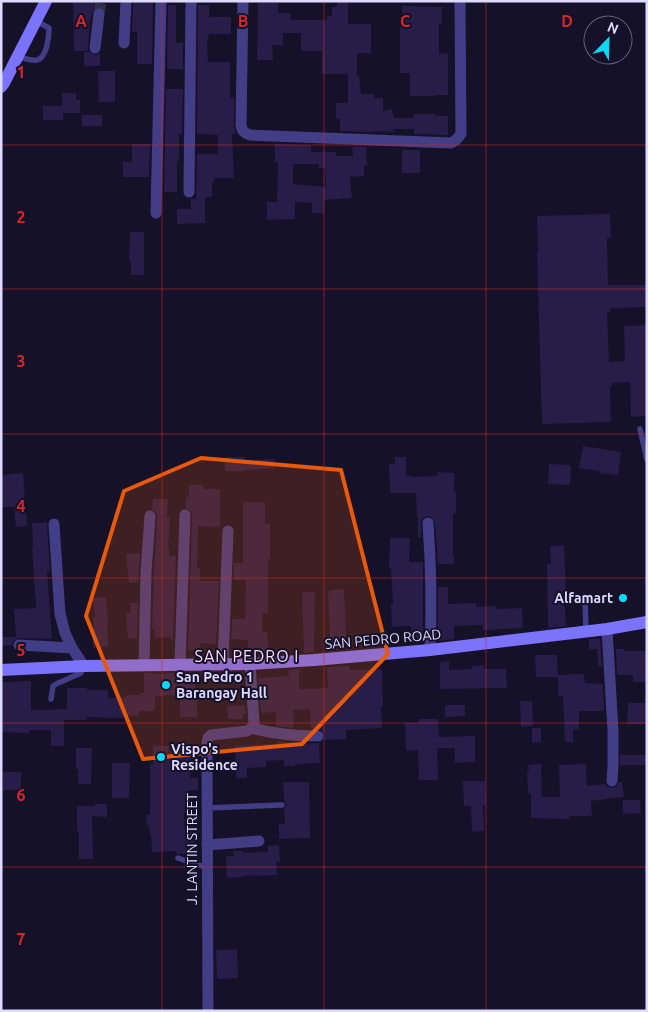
<svg xmlns="http://www.w3.org/2000/svg" width="648" height="1012" viewBox="0 0 648 1012" font-family="Ubuntu,sans-serif">
  <style>
    .building { fill: #271d48; fill-rule: evenodd }
    .lines { fill: none; stroke-linecap: round; stroke-linejoin: round }
    .street-tunnel { stroke: #332f48; stroke-width: 11; stroke-dasharray: 11 5.5; stroke-linecap: butt }
    .lane { stroke: #423d85; stroke-width: 5.5 }
    .street { stroke: #423d85; stroke-width: 11 }
    .secondary { stroke: #7b73fb; stroke-width: 12 }
    .marked { fill: #e8590c; fill-opacity: 0.2; stroke: #e8590c; stroke-width: 4; stroke-linejoin: round }
    .grid { fill: none; stroke: #d62828; stroke-width: 1; stroke-opacity: 0.55 }
    .poi-dot { fill: #0bd8f8; stroke: #151128; stroke-width: 2 }
    .labels { text-anchor: middle; stroke-width: 4; stroke-linejoin: round; paint-order: stroke }
    .poi-label { font-size: 14px; font-weight: bold; fill: #ded9fe; stroke: #151128; text-anchor: start }
    .street-label { font-size: 14px; fill: #ded9fe; stroke: #151128 }
    .quarter-label { font-size: 16px; letter-spacing: 1px; fill: #fedbf0; stroke: #151128 }
    .grid-label { font-size: 16px; text-anchor: middle; font-weight: bold; fill: #d62828; stroke: #151128; stroke-width: 4; stroke-linejoin: round; paint-order: stroke }
  </style>
  <rect width="100%" height="100%" fill="#151128"/>
  <g class="building">
    <path d="M73 1H94V9L90 20 88 51H74Z"/>
    <path d="M133 1H153L152 64H137V32H132Z"/>
    <path d="M337 1H348V24H371V53H357V76H359L361 94H374V98H383V111L392 109 394 118H414V114H435V116H448V135L414 134V129H393L394 132 373 131V132L340 131V119H336V103H348V74H322V51H301V33H283V45H272L273 60H257L258 3H278V13H291V20H327V16H332V7H337Z"/>
    <path d="M168 5H176V43H183V69H167Z"/>
    <path d="M198 5H209V17H231V34H209L207 42 208 62H230V98H234V125L236 134H232L234 178H214V182H212V197H205V223L177 224V209H191V199H196L197 154H218V135L197 134Z"/>
    <path d="M402 6 442 7V24H439V54L448 53V95H434L435 96H410V73H400V27H402Z"/>
    <path d="M84 52H89L95 55 100 53V66H84Z"/>
    <path d="M98 71H115V102H99Z"/>
    <path d="M166 89H183L182 134H179V161H177V192H164Z"/>
    <path d="M62 93H76V100H80V113H63V120H43V106H62Z"/>
    <rect x="82" y="115" width="20" height="11"/>
    <path d="M132 144H150L149 177H123V162H132Z"/>
    <path d="M275 144 311 145V152H336V156H353L352 147H366L367 165 364 166V176L350 177 352 198 324 200V213H312V203L295 202V219L267 220V202H277L278 162H275ZM293 164H319V168H325L326 187 293 184Z"/>
    <rect x="402" y="150" width="18" height="23"/>
    <path d="M610 214 611 238H607L608 285H647V307L610 308V312H607L609 362 625 361 624 326 647 325V416L631 417 630 382 612 383V386H610L611 422 542 424 537 252H538L537 216Z"/>
    <path d="M130 232H144V275H131V261H129Z"/>
    <path d="M583 446 621 452 618 475 599 473 600 471 579 468Z"/>
    <path d="M225 457H245V460L275 459V468L245 470V471H225Z"/>
    <path d="M395 457H406V476H412V477L437 476V472L454 473V492H456V513H453V556H454V564H438L435 523 432 517 427 516 422 519 421 523V537H418V517H417L416 493H390L389 464H395Z"/>
    <path d="M549 464 571 465 570 485 548 484Z"/>
    <path d="M23 473 27 526 16 527 14 507H1V475Z"/>
    <path d="M189 485H203V489H220V527L198 526 197 568H200V581H219L216 644 200 643V650H188L192 515 191 511 186 508V497H189Z"/>
    <path d="M153 499H168L167 517H170L168 548H169V556H176L173 640H171L170 637 155 638 154 629H152L154 572 157 517 156 512 152 509Z"/>
    <path d="M243 502H265V523L270 524V559H268V613H263L262 632H267V639H268V655L248 654V640L231 639 232 619H245L246 580H234V563H243Z"/>
    <path d="M32 523H47L50 571H47L52 639 19 638 13 641 12 645 1 646V637H16L14 609 36 608 32 547H33Z"/>
    <path d="M390 538H410L409 562H423V642L412 643 411 626 392 627 391 604H393L391 568H389Z"/>
    <path d="M564 545 566 593H564L566 626 548 628 547 564H551L550 546Z"/>
    <path d="M140 553 138 582 129 583 126 554Z"/>
    <path d="M438 587H448V604L476 603V607L496 606V609L522 608 523 628 483 630V625L454 626V639L438 641Z"/>
    <path d="M344 589 346 641 330 642 328 592H329V590Z"/>
    <path d="M302 592H315L314 652 304 653Z"/>
    <path d="M106 597 108 622 107 623 108 647 93 648 92 628H94L93 617H95L93 598Z"/>
    <path d="M130 603H138L137 638 128 639 126 613H131Z"/>
    <path d="M589 639H600L602 666H598L597 649H589Z"/>
    <path d="M616 649H624V651H647V682H633V675H617Z"/>
    <path d="M535 655H557L558 675 584 674 585 683 603 684 604 711H579V729L573 730V742H565L563 696H558V677H536Z"/>
    <path d="M449 661V670L472 669V666L484 665V669H506L507 688 440 689V662Z"/>
    <path d="M350 666V670L382 669 383 707H381L382 728 346 730V739L324 740 325 736 322 730 311 728 310 709 293 710 294 728 276 726V712L261 713 258 678 289 676 288 670 300 669V672L299 673V689L328 688 327 667Z"/>
    <path d="M144 673H155V674L174 673V677H195V697H197V717H180V695L155 696V711H139V716L123 715V718L87 717V720H64V746H51V730H29V733L1 732V682L31 681V710L67 709V688H87V690H108V698H126V695H140V693H144Z"/>
    <path d="M520 701H532L533 726 521 727Z"/>
    <path d="M628 703H647V724H627Z"/>
    <path d="M245 705 246 714H243V719H228L227 706Z"/>
    <path d="M445 705H465V716L445 717Z"/>
    <path d="M419 719H438L439 737 475 736V762L455 763V748H437L438 780H419L418 750 406 751 405 723H419Z"/>
    <path d="M532 728H541V742L532 743Z"/>
    <path d="M277 741 294 744 319 743 320 763 295 764V766H284V760L266 761V767L247 768V778H236L235 746 277 744Z"/>
    <path d="M153 746H169L168 753H191L190 778H198V790L186 791V813H184L185 832H194L195 853 177 854 176 851 152 852 151 834H150L149 825H147L146 815H150V764L153 765Z"/>
    <path d="M76 748H92L91 784H78V769H76Z"/>
    <rect x="620" y="755" width="26" height="10"/>
    <path d="M112 763H130L129 798H112Z"/>
    <path d="M541 764 542 797H560L559 765 586 764 587 786 605 784 608 787 612 788 616 787 619 782H622L624 797 591 801 592 816H569V819L531 818V793H528L527 771H529L528 765Z"/>
    <rect x="3" y="772" width="18" height="18"/>
    <path d="M463 781H485L486 805H483L484 831 472 832 471 806H464Z"/>
    <path d="M283 782H309L310 838 279 839V824H285L284 809 287 805 284 801Z"/>
    <path d="M623 800H640L641 813 623 814Z"/>
    <path d="M95 804H107V817L92 816 93 859H79V831H77V806H95Z"/>
    <path d="M279 845 280 862H276L277 875 242 876V877L227 878 226 856H234L233 851H243V853L268 852V846Z"/>
    <path d="M237 949 238 978 217 979 216 950Z"/>
  </g>
  <g class="lines">
    <path class="street-tunnel" d="M99 14 101 1"/>
    <g class="lane">
      <path d="M17 57C23 58 32 61 37 60 47 58 49 36 49 28L36 21"/>
      <path d="M640 429 647 460"/>
      <path d="M585 599 586 631"/>
      <path d="M51 699 53 686 56 684 81 673 84 666"/>
      <path d="M207 808 282 805"/>
      <path d="M178 858 198 865 207 867"/>
    </g>
    <g class="street">
      <path d="M243 1 241 125C242 131 244 133 250 135L451 143 456 140 461 134 460 1"/>
      <path d="M124 43 126 1"/>
      <path d="M95 48 99 14"/>
      <path d="M189 192 191 1"/>
      <path d="M156 213 161 1"/>
      <path d="M428 523C431 566 432 608 430 650"/>
      <path d="M54 524 60 614 65 633 72 648 84 666"/>
      <path d="M607 629 613 731V766L612 781"/>
      <path d="M19 645 72 648"/>
      <path d="M223 663 228 531"/>
      <path d="M180 664 185 515"/>
      <path d="M144 665 146 572 150 516"/>
      <path d="M251 728C274 734 295 736 318 736"/>
      <path d="M207 845 259 841"/>
      <path d="M208 1011 207 743 208 738 211 735 247 731C251 730 253 727 254 722L250 664"/>
    </g>
    <g class="secondary">
      <path d="M1 87 4 83 46 1"/>
      <path d="M1 670 84 666 250 664 314 660 430 650 607 629 647 622"/>
    </g>
  </g>
  <path class="marked" d="M201 458 341 470 388 654 302 744 143 759 86 616 124 491Z"/>
  <path class="grid" d="M162 1V1011M324 1V1011M486 1V1011M1 145H647M1 289H647M1 434H647M1 578H647M1 723H647M1 867H647"/>
  <g class="poi-dot">
    <circle cx="623" cy="598" r="5"/>
    <circle cx="166" cy="685" r="5"/>
    <circle cx="161" cy="757" r="5"/>
  </g>
  <g class="labels">
    <g class="poi-label">
      <text x="613" y="603" text-anchor="end">Alfamart</text>
      <text x="176" y="682">San Pedro 1<tspan x="176" dy="16">Barangay Hall</tspan></text>
      <text x="171" y="754">Vispo's<tspan x="171" dy="16">Residence</tspan></text>
    </g>
    <g class="street-label">
      <text transform="translate(383 639) rotate(-5)" y="5">SAN PEDRO ROAD</text>
      <text transform="translate(192 849) rotate(-90)" y="5">J. LANTIN STREET</text>
    </g>
    <g class="quarter-label">
      <text x="247" y="662">SAN PEDRO I</text>
    </g>
  </g>
  <g class="grid-label">
    <text x="81" y="27">A</text>
    <text x="243" y="27">B</text>
    <text x="405" y="27">C</text>
    <text x="567" y="27">D</text>
    <text x="21" y="78">1</text>
    <text x="21" y="223">2</text>
    <text x="21" y="367">3</text>
    <text x="21" y="512">4</text>
    <text x="21" y="656">5</text>
    <text x="21" y="801">6</text>
    <text x="21" y="945">7</text>
  </g>
  <rect width="648" height="1012" fill="none" stroke="#ded9fe" stroke-width="5"/>
  <g transform="translate(608 40) rotate(23)"><circle r="24" fill="#151128" stroke="#65617e"/>
  <path d="M0-4L9 19L0 12L-9 19Z" fill="#0bd8f8"/>
  <text y="-8" font-size="14" font-weight="bold" text-anchor="middle" fill="#ded9fe">N</text>
  </g>
</svg>
